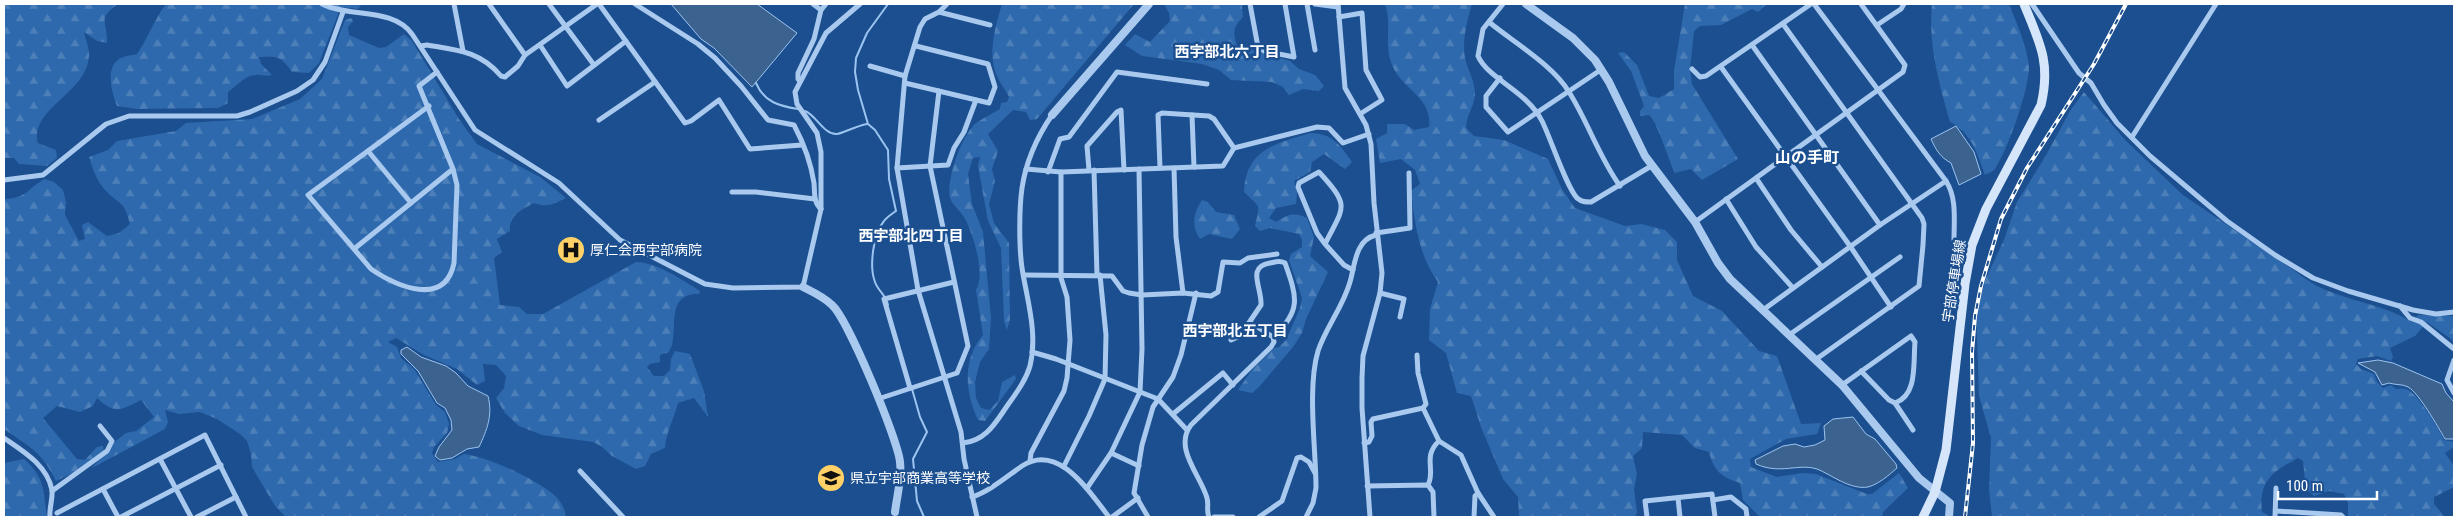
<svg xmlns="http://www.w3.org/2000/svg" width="2458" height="521" viewBox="0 0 2458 521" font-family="'Roboto Condensed','Noto Sans JP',sans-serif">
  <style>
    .forest { fill: url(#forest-firs) }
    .water { fill: #3c6290; stroke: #9cc4f0 }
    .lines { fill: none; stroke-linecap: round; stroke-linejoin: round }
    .stream { stroke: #9cc4f0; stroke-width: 2 }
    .minor { stroke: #a9c9ee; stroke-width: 5 }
    .tertiary { stroke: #a9c9ee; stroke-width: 8 }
    .secondary { stroke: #d6e6fa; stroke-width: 9 }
    .rail-casing { stroke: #fff; stroke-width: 4 }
    .rail { stroke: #1b4f8f; stroke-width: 2; stroke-dasharray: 5.5; stroke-linecap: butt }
    .labels { text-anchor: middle; stroke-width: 5; stroke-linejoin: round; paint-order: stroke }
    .poi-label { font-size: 14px; fill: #fff; stroke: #1b4f8f; text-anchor: start }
    .street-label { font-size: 14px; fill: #fff; stroke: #1b4f8f }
    .neighbourhood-label { font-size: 15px; font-weight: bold; fill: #fff; stroke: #1b4f8f }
    .quarter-label { font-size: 16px; font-weight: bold; fill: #fff; stroke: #1b4f8f }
  </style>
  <defs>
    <pattern id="forest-firs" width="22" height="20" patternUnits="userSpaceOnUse" patternTransform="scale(1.25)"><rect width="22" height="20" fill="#2e69ad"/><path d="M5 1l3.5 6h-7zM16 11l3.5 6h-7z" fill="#4d80b9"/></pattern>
  </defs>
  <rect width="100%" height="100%" fill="#1b4f8f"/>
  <g class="forest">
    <path d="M4 4H118C96 20 108 20 107 43L97 41 84 32C85 38 89 47 89 54 89 93 29 108 38 143L56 150 57 158 47 166 19 164 14 158H4Z"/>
    <path d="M166 4H360L361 5 358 9 341 7 319 63 309 73 292 72C281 56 278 56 259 57L261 64 272 75C265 77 262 74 256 75 245 75 237 86 228 92V103L218 108 137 109 117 106C112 93 104 66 121 58 125 56 132 55 137 54 148 38 154 20 166 4Z"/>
    <path d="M1002 4H1134L1037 119 1030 120 1026 112 1013 110 988 134 998 151 992 169 995 181 989 204 994 223 1009 243 1010 319 1007 330 1004 321 1001 248 988 221 978 166 980 157 973 158 968 174 972 204 983 232 991 318 989 349 980 362 975 382 976 398 981 408 989 410 998 401 1002 382 1015 375 1016 379 985 421 978 420C965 393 962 359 983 335L976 290C986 275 973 232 964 217 960 211 952 204 950 198 946 179 962 135 976 123 983 118 992 114 1000 109L1001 103 1007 102 1009 97C1006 90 1002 86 999 80 986 57 995 28 1002 4Z"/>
    <path d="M1164 4H1245L1242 6 1243 17C1234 26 1232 33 1237 45L1290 61 1299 69 1315 75 1324 86 1319 91 1303 89 1289 95 1283 87 1272 82 1231 80 1219 70 1202 64 1142 56 1125 45 1135 34 1150 42 1170 21 1169 13Z"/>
    <path d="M1385 4H1472C1467 21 1460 47 1467 65 1471 76 1475 83 1475 95 1474 107 1467 113 1466 128L1474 136 1504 140 1548 159 1562 189 1575 208 1625 226 1641 224 1665 230 1677 242V260L1693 296 1722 311 1759 351 1777 356 1801 424 1821 423 1817 434 1786 439 1750 459 1751 467 1777 477 1802 473 1816 474 1867 494H1872L1899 473 1908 488 1883 512 1882 517H1760L1743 500 1740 483C1721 477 1714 471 1709 452L1695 448 1682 435 1643 432 1642 448 1633 456 1637 474 1634 489 1637 512 1635 517H1519L1518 497 1503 479 1481 427 1471 396 1457 393 1446 353 1429 340 1430 309 1438 282C1418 254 1415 223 1411 191L1420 184 1415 170 1401 159 1380 163 1376 139 1387 133V124H1405L1414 130 1429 127C1433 96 1399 89 1391 62 1384 43 1392 22 1385 4Z"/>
    <path d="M1685 4H1767L1758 12 1752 9 1721 25 1700 26 1694 31 1690 69 1692 84 1738 159 1702 180 1691 169 1675 173C1668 159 1658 123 1649 115L1640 116V111L1644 106 1631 71 1618 53 1624 52 1637 65 1649 96 1659 98 1674 89V71Z"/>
    <path d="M1932 4H2009C2017 24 2026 44 2029 66 2030 87 2007 152 1995 169 1993 172 1988 173 1985 175 1978 155 1971 132 1950 122 1939 83 1928 45 1932 4Z"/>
    <path d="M351 18 353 21 348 27 349 35 379 48 386 47 404 34 412 41 459 119 477 144 540 177 566 198C554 204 547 208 534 203 521 210 509 215 510 231L497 239 502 252 494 258 500 305 519 307 527 314H543L636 262C658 263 681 279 700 291L699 294C662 293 681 335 669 352L660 355V362L650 364 647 367 654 376H664L670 370 671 359 675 351 690 354 704 391 708 417 694 398 678 403C674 419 666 432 665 448L651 454 645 466 636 469 612 456 601 446 593 442 542 435 519 426 505 413 496 398 504 388 506 376 496 365 483 364 485 381 477 385 457 369 424 355 396 338 388 342 397 347 401 358 414 369 436 405 445 412 449 424 447 433 434 447 432 453 438 462 455 459 464 454C489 457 533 478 553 494 560 500 565 508 566 517H286L275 506 252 467 251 454 247 441 240 434 217 419 200 412 179 414 165 410 168 422 165 429 92 468 112 444 126 433 136 431 154 417 141 400C121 410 115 415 97 398L93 406 80 412 57 406 43 418 77 459 85 460 97 447 103 446 104 452 73 473 56 481C42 452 30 447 4 429V199C28 198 26 189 45 179L54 182 63 190 66 202 65 215 79 241 85 239 82 225 88 222 107 236 119 233 130 224C124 199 120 206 105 190 96 180 93 169 89 157L108 150 117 141 176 131 186 123 252 119 300 99 322 79 345 20Z"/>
    <path d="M2084 92 2126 141 2183 195 2295 271C2329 301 2375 299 2412 322L2418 315 2454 316V344L2451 339 2427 322 2415 336 2390 348 2393 357 2391 361 2377 356 2358 359 2356 364 2361 369 2374 374 2377 382 2383 388 2391 385 2396 389C2402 388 2407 388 2412 393 2421 400 2439 429 2444 440L2454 442V447L2445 453 2454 466V487L2434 497V504L2445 517H2348V503L2344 494 2329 491 2314 496 2306 489 2303 461 2298 458C2274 471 2258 481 2262 512L2268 515V517H1992L1989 490 1991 438 1979 396 1976 310 1986 278 2004 240 2017 202 2045 157 2070 111Z"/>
    <path d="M1310 133C1332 133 1340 145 1352 162L1345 169 1324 154 1312 162 1310 172 1294 181 1297 192 1296 204 1276 208 1269 218 1276 222C1288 214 1295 212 1307 218L1314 237 1310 256 1328 272 1306 319 1302 333 1293 347 1259 387 1252 393 1238 390 1251 371 1274 348 1279 347 1286 340 1300 308 1302 298 1289 260 1291 254 1302 247V240L1299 234 1270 228 1260 231 1255 226C1260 202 1261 209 1244 192 1246 149 1275 144 1310 133Z"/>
    <path d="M1202 200 1208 202 1216 212 1234 215 1240 229 1232 239 1209 234 1200 239C1191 226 1193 213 1202 200Z"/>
    <path d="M24 459C46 479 43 491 47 517H4V463Z"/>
  </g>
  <g class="water">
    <path d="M671 4H757L797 33 752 87 714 48 701 39Z"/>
    <path d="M1956 126 1974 152 1981 174 1959 185 1951 163C1940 157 1936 150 1931 139Z"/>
    <path d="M407 347 421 357 446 366 456 373 468 386 488 396C493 415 487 430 479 447L467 449 452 458 440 460 435 456 439 447 452 430 451 420 445 408 437 403 418 371 401 354V350Z"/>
    <path d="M2378 360 2393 363 2442 384 2446 393 2454 402V439H2445C2438 427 2419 393 2408 387 2403 384 2395 385 2389 383L2382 385 2375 372 2358 363Z"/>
    <path d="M1853 417 1866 434 1875 439 1896 464 1897 468C1889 475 1879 484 1868 487 1850 490 1832 475 1817 469 1797 463 1781 475 1756 464L1755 460 1783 446 1795 444 1804 447 1815 445 1825 440 1824 426 1833 419Z"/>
  </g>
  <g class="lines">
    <g class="stream">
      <path d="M888 4 867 33 856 58 855 72 858 90 868 124 875 130 888 150 889 179 896 211C892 214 887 217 884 221 873 234 869 267 875 282 878 291 886 295 888 305"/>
      <path d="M756 83C764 102 779 106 798 109"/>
      <path d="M805 111C816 115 824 135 837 134 843 133 856 126 867 124"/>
      <path d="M912 389 920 417 927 432 913 459 917 501 924 517"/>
    </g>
    <g class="minor">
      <path d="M322 4C350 18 392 7 412 34L475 130 559 183 620 240 705 284 733 288 803 287 821 209V152L817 133 797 104 795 92 826 33 860 4"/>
      <path d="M454 4 463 51"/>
      <path d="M489 4 525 55"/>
      <path d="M549 4 594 65"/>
      <path d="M599 4 685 123 691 121 719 100 750 149 802 145"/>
      <path d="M635 4 698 44 715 58 741 86 768 120 794 125C803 142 811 163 814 183 815 192 813 202 821 209"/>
      <path d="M813 4 821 10"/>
      <path d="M1250 4 1258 47 1264 51 1294 57 1285 4"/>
      <path d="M1307 4 1315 50"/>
      <path d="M1315 4 1338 7"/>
      <path d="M1338 4 1345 88 1366 125 1371 144 1374 203 1382 273 1380 293 1363 356 1362 378V408L1370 517"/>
      <path d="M1503 4 1483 29 1478 56C1488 79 1527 91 1542 121 1551 139 1566 186 1577 198 1582 202 1585 202 1591 202L1653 165"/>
      <path d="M1814 4 1946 181C1957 198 1954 220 1954 240L1972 245"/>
      <path d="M2032 4 2079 73 2091 83 2104 105 2117 123 2150 156 2227 221 2275 255 2313 278 2348 291 2413 310 2436 314 2454 312"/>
      <path d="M939 12 947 4"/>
      <path d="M1339 17 1362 13 1366 70 1382 100 1360 114"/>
      <path d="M1489 22C1513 42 1553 65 1569 92 1588 122 1599 157 1620 186"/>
      <path d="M1783 24 1922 218 1924 224 1923 245 1919 286 1815 360"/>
      <path d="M1877 25 1901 9 1904 4"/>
      <path d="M540 45 567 86 626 41"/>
      <path d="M1752 45 1880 225"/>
      <path d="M421 46 427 45C457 50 480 51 501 76L505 77 518 66 525 55 597 4"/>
      <path d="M870 66 905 76"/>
      <path d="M1721 67 1850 246 1891 307"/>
      <path d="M1692 69 1700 77 1706 76 1811 4"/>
      <path d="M1500 78 1486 96V107L1508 132 1602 69"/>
      <path d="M800 81 798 79V73L814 39 821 10 826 4"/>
      <path d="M905 83 989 103 995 87 988 64 916 46"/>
      <path d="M429 106 308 195 371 269C396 286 445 308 454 263L457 185 453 169 419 86 437 72"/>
      <path d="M1192 115 1194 167"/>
      <path d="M599 120 655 82"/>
      <path d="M2132 137 2216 4"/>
      <path d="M1234 148 1317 127 1329 128 1343 143 1369 134"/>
      <path d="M368 151 411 203"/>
      <path d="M897 168 948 165 954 148 964 132 976 100"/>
      <path d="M1160 168 1158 115 1162 113 1209 116 1214 119 1234 148"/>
      <path d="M1174 168 1176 237 1183 293"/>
      <path d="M1026 169 1061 172 1223 166 1234 148"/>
      <path d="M1089 170 1087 146 1117 112 1121 110 1124 170"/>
      <path d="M1094 170 1097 275"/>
      <path d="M1048 172 1060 139 1069 137 1117 72 1207 84"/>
      <path d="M1756 178 1791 230 1822 267"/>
      <path d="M4 180 43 175 106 124 129 116H237L250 112 297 91 313 80 325 62 343 12"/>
      <path d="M732 192H756L815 199"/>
      <path d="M1726 199 1756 247 1793 288"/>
      <path d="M1695 222 1903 72 1905 65 1861 4"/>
      <path d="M1376 233 1410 228 1409 173"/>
      <path d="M1325 244 1317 233 1298 187 1299 183 1319 172C1351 207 1344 206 1325 244L1344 265 1353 270"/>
      <path d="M354 249 453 169"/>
      <path d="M1024 275 1112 276 1123 291 1129 293 1142 295 1183 293 1211 296 1218 292 1223 262 1240 263 1248 258 1277 254"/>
      <path d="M1380 293 1404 299 1400 317"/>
      <path d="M2400 306 2410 318 2421 322 2454 349"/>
      <path d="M1763 310 1880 225 1946 181"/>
      <path d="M1251 323 1273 337"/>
      <path d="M1789 335 1900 257"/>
      <path d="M1032 352 1056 359 1158 399 1187 430"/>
      <path d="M1417 355 1418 373 1426 404 1423 408 1439 441 1461 455 1478 493 1494 517"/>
      <path d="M2454 360 2447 380 2454 393"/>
      <path d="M1842 385 1911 336 1915 342C1913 363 1918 395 1895 403L1889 400 1861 371"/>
      <path d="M910 388 884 299 954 282"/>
      <path d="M878 399 957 373 968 346 930 166 939 91"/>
      <path d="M1895 403 1913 430"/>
      <path d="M1173 414 1223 373 1233 385"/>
      <path d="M4 438C23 451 47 465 52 490 53 499 49 508 50 517"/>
      <path d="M963 443C983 441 993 427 1003 412 1013 397 1025 383 1030 366 1038 333 1027 300 1022 268 1019 247 1019 209 1022 188 1026 161 1037 137 1052 115"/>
      <path d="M1364 443 1369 442 1372 436 1371 422 1373 419 1423 408"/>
      <path d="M1111 453 1139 466"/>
      <path d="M160 459 191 517"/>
      <path d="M1030 461 1031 453 1064 391 1067 378 1070 340 1067 297 1061 278V172"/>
      <path d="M1064 466 1089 416 1105 379 1106 335 1100 275"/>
      <path d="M580 471 623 517"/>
      <path d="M1428 485C1436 470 1422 457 1439 441"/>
      <path d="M1367 486 1428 485 1433 492 1434 517"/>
      <path d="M1087 488 1111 453 1140 392 1142 349 1139 169"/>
      <path d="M103 489 118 517"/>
      <path d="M52 491 107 451 112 441 100 426"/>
      <path d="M972 497C990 491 1006 477 1022 466 1059 442 1090 493 1109 517"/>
      <path d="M1678 498 1680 517"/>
      <path d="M1713 500 1731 497 1746 509 1747 517"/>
      <path d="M2276 511 2341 515 2343 517"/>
      <path d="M57 513 205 435 246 517"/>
      <path d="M121 517 221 465"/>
      <path d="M197 517 236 497"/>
      <path d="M977 517 964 459 961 432 918 290 897 168 905 76 920 27 925 19 939 12 990 25"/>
      <path d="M1112 517 1138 498"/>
      <path d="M1148 517 1134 493 1142 445 1153 407 1173 377 1181 355 1196 293"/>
      <path d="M1209 517C1206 511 1209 505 1207 498 1201 476 1173 448 1191 425L1271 347 1274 342 1273 337C1302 311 1297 297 1285 263 1279 260 1276 262 1270 263 1246 267 1262 287 1261 305L1240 336 1231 340"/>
      <path d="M1214 517H1233"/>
      <path d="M1259 517 1282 501 1297 458 1301 457 1309 462 1315 473"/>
      <path d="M1306 517 1313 503 1316 488C1316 449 1307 388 1318 351 1326 327 1343 307 1350 282 1355 265 1355 240 1376 235"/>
      <path d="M1474 517 1475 496 1478 493"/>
      <path d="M1647 517 1645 501 1712 494 1715 517"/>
      <path d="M2275 517 2276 488"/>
    </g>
    <g class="tertiary">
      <path d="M1526 4 1573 38 1595 60 1609 82 1645 156 1695 222 1718 263 1730 279 1842 385 1919 478 1950 503 1949 517"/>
      <path d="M1052 115 1149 4"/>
      <path d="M803 287C813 292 824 297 832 305 848 319 898 440 900 462 902 479 897 495 895 512"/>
    </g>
    <path class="secondary" d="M1923 517 1935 492 1946 450 1965 284 1972 245 1986 209 2041 105C2051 63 2040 43 2024 4"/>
    <defs>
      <path id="rail" d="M1965 517 1973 443 1972 352 1975 316 1981 286 2001 219 2027 168 2094 64 2126 4"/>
    </defs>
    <use href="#rail" class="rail-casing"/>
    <use href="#rail" class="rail"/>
  </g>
  <defs>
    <symbol id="hospital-disc" viewBox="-11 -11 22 22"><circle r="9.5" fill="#ffd166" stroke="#1b4f8f"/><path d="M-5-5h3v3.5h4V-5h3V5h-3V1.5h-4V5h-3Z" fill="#111"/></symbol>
    <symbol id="school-disc" viewBox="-11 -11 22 22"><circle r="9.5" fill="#ffd166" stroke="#1b4f8f"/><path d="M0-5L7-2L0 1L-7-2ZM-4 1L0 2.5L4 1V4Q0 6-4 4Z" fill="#111"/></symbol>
  </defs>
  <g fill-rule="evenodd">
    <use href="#hospital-disc" x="555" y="234" width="32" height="32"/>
    <use href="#school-disc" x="815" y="462" width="32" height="32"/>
  </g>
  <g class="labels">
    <g class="poi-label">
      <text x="590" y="255">厚仁会西宇部病院</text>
      <text x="850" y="483">県立宇部商業高等学校</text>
    </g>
    <g class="street-label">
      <text transform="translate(1954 281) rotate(-81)" y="5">宇部停車場線</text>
    </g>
    <g class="neighbourhood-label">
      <text x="1227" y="57">西宇部北六丁目</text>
      <text x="911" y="241">西宇部北四丁目</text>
      <text x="1235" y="336">西宇部北五丁目</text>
    </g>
    <g class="quarter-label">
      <text x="1807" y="163">山の手町</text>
    </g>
  </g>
  <rect width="2458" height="521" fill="none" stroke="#ffffff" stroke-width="10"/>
  <path d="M2278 491v8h99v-8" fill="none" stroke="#ffffff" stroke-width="2.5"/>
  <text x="2286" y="491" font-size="15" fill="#ffffff" stroke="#1b4f8f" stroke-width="4" paint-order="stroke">100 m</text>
</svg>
